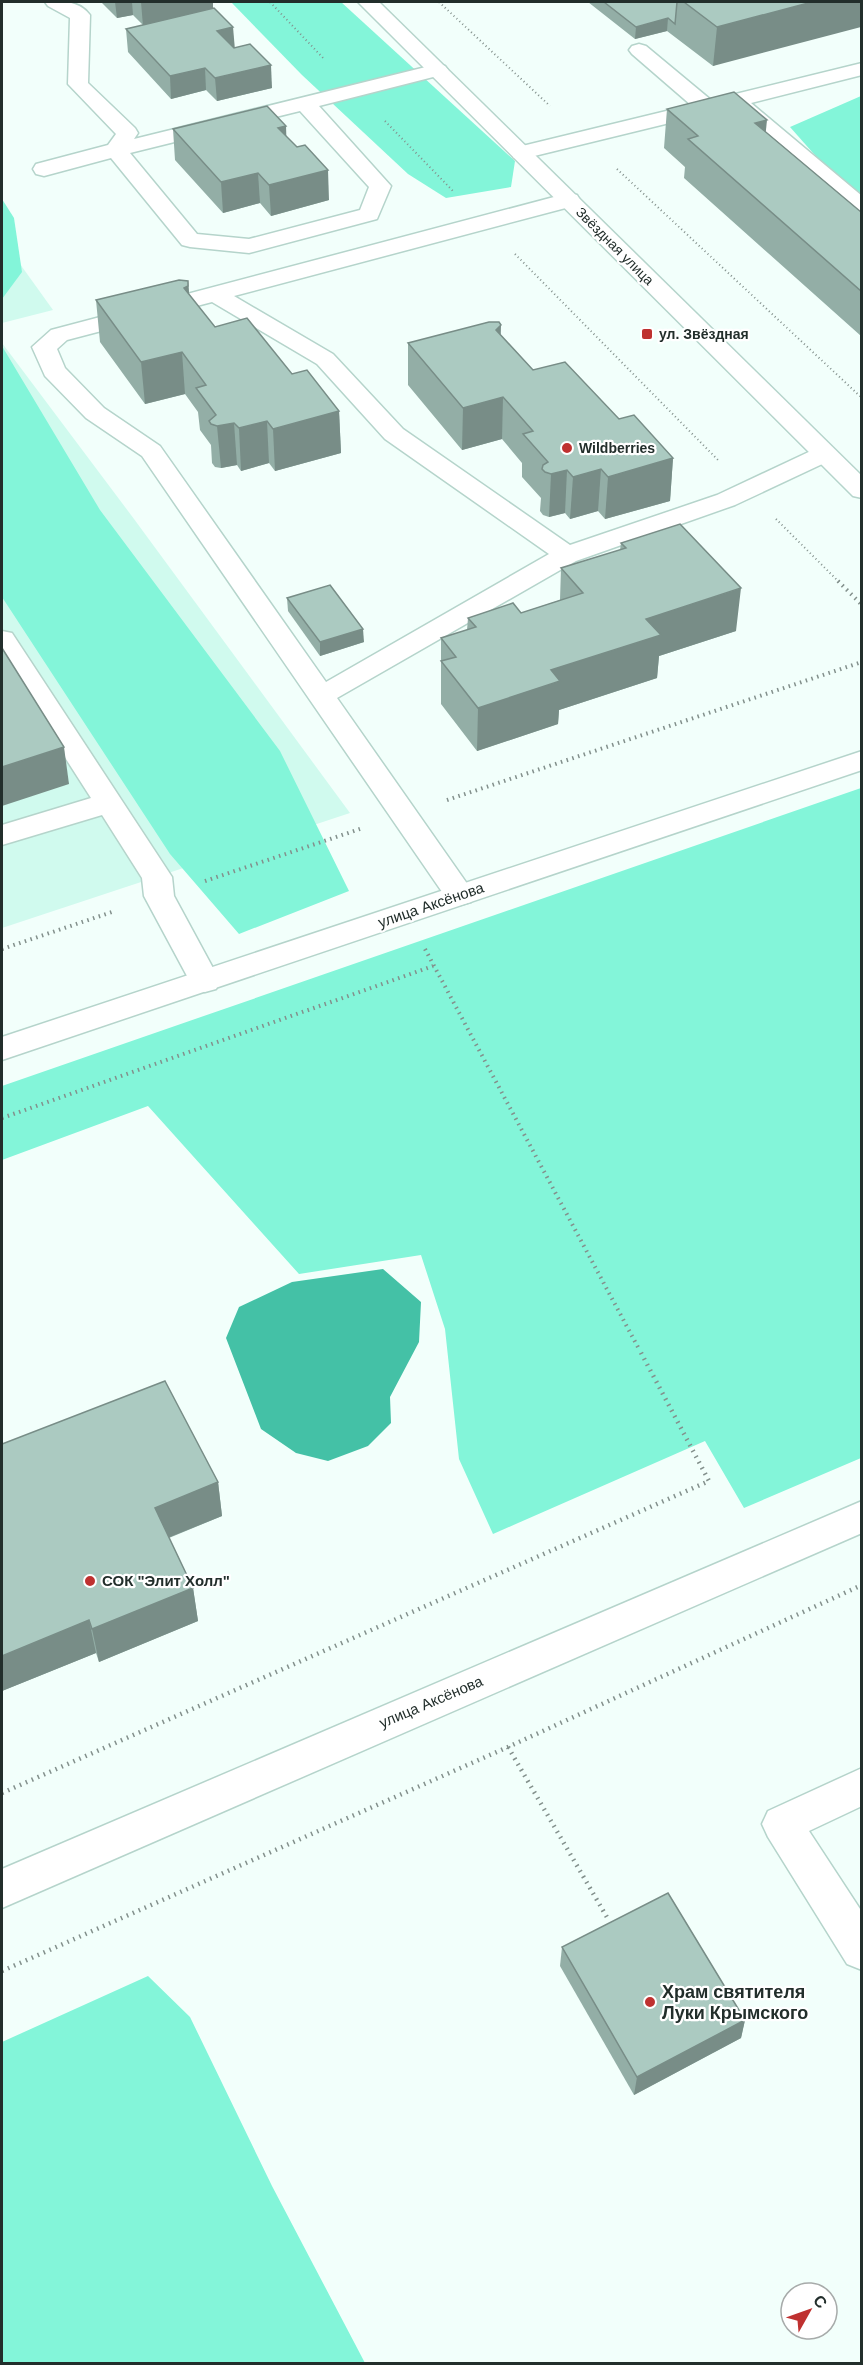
<svg xmlns="http://www.w3.org/2000/svg" width="863" height="2365" viewBox="0 0 863 2365" font-family="Arial,sans-serif">
  <style>
    .built { fill: #d0faee }
    .green { fill: #83f5d9 }
    .water { fill: #44c1a6 }
    .lines { fill: none; stroke-linecap: round; stroke-linejoin: round }
    .service-casing { stroke: #b5d4cb; stroke-width: 3 }
    .tertiary-casing { stroke: #b5d4cb; stroke-width: 3 }
    .secondary-casing { stroke: #b5d4cb; stroke-width: 3 }
    .path-far2 { stroke: #83908c; stroke-width: 2; stroke-dasharray: 1 3; stroke-linecap: butt }
    .path-far1 { stroke: #83908c; stroke-width: 4; stroke-dasharray: 1.5 4.5; stroke-linecap: butt }
    .path { stroke: #83908c; stroke-width: 4.5; stroke-dasharray: 1.5 5; stroke-linecap: butt }
    .service { fill: #fff; fill-rule: evenodd }
    .tertiary { fill: #fff; fill-rule: evenodd }
    .secondary { fill: #fff; fill-rule: evenodd }
    .wall { fill: #93aea6 }
    .shaded-wall { fill: #788d87 }
    .building { fill: #abcac1; stroke: #788d87; stroke-width: 1.5 }
    .poi-dot { fill: #bf3130; stroke: #fff; stroke-width: 2 }
    .labels { text-anchor: middle; stroke-width: 4.5; stroke-linejoin: round; paint-order: stroke }
    .far-street-label { font-size: 14px; fill: #222e2b; stroke: #fff }
    .far-poi-label { font-size: 14px; font-weight: bold; fill: #222e2b; stroke: #fff; text-anchor: start }
    .street-label { font-size: 15px; fill: #222e2b; stroke: #fff }
    .poi-label { font-size: 15px; font-weight: bold; fill: #222e2b; stroke: #fff; text-anchor: start }
    .near-poi-label { font-size: 18px; font-weight: bold; fill: #222e2b; stroke: #fff; text-anchor: start }
  </style>
  <rect width="100%" height="100%" fill="#f2fffb"/>
  <g class="built">
    <path d="M2 239 53 310 2 323Z"/>
    <path d="M2 343 134 519 350 813 2 928Z"/>
  </g>
  <g class="green">
    <path d="M231 2H341L515 161 511 187 446 198 408 174 302 75Z"/>
    <path d="M861 96V200L844 188 790 127Z"/>
    <path d="M2 199 14 218 22 272 2 299Z"/>
    <path d="M2 346 100 510 280 751 349 891 239 934 170 854 2 597Z"/>
    <path d="M861 788V1458L744 1508 705 1441 493 1534 459 1459 445 1329 421 1255 299 1274 148 1106 2 1160V1086Z"/>
    <path d="M148 1976 190 2017 272 2186 365 2363H2V2042Z"/>
  </g>
  <path class="water" d="M383 1269 421 1302 419 1342 390 1397 391 1423 368 1446 328 1461 296 1453 261 1429 226 1338 239 1307 292 1282Z"/>
  <g class="lines">
    <defs>
      <g id="service">
        <path d="M45 2C60 0 80 1 90 15L88 83 135 128 138 133 134 139 438 64 445 66 448 70 445 74 319 106 391 186 377 219 249 253 190 247 182 245 111 158 44 176 36 174 33 169 36 164 108 145 116 134 68 84 70 18 48 6ZM300 111 369 187 360 210 249 239 197 234 130 153Z"/>
        <path d="M639 44 646 46 711 100 862 63V75L751 103 862 196V215L854 213 731 108 522 159 514 158 511 153 514 148 691 105 632 54 629 50 632 46Z"/>
        <path d="M569 193 577 195 580 200 577 205 234 296 333 354 403 429 570 545 717 495 815 449 824 447 833 449 836 454 833 459 735 505 576 561 337 698 475 895 471 902 460 905 449 902 142 456 86 418 45 376 32 347 51 330ZM212 302 317 364 385 439 549 554 326 682 160 446 104 408 65 368 57 349 67 340Z"/>
        <path d="M2 631 12 633 172 877 174 896 220 981 216 989 205 992 194 989 144 896 142 878 102 815 2 845V825L91 798 2 659Z"/>
        <path d="M862 1768V1806L809 1831 862 1912V1970L847 1964 768 1837 762 1824 768 1811Z"/>
      </g>
      <g id="tertiary">
        <path d="M358 2H379L862 476V498L853 496Z"/>
        <path d="M862 751V770L2 1060V1037Z"/>
      </g>
      <path id="secondary" d="M862 1501V1533L2 1908V1869Z"/>
    </defs>
    <use href="#service" class="service-casing"/>
    <use href="#tertiary" class="tertiary-casing"/>
    <use href="#secondary" class="secondary-casing"/>
    <g class="path-far2">
      <path d="M270 2 325 60"/>
      <path d="M439 2 550 106"/>
      <path d="M385 121 453 191"/>
      <path d="M617 169 862 398"/>
      <path d="M515 254 718 460"/>
      <path d="M776 519 840 583"/>
    </g>
    <g class="path-far1">
      <path d="M838 581 862 605"/>
      <path d="M447 800 862 662"/>
      <path d="M205 881 360 829"/>
      <path d="M2 949 115 911"/>
      <path d="M425 949 640 1351"/>
      <path d="M2 1118 433 966"/>
    </g>
    <g class="path">
      <path d="M508 1747 608 1919"/>
      <path d="M2 1793 709 1481 639 1349"/>
      <path d="M2 1971 508 1747 862 1585"/>
    </g>
    <use href="#service" class="service"/>
    <use href="#tertiary" class="tertiary"/>
    <use href="#secondary" class="secondary"/>
  </g>
  <g class="wall">
    <path d="M101 2H213V9L234 48 272 88 217 101 206 90 171 99 128 52 126 29 143 25 133 15 117 18Z"/>
    <path d="M588 2H861L713 66 667 31 635 39Z"/>
    <path d="M667 109 766 132 861 212V336L684 178 685 167 664 148Z"/>
    <path d="M173 129 286 136 329 200 271 216 260 203 223 213 175 160Z"/>
    <path d="M188 281 189 294 215 327 292 374 339 411 341 453 275 471 269 463 241 471 237 465 221 468 215 467 212 463 211 445 200 430 198 412 185 394 145 404 100 342 96 300Z"/>
    <path d="M501 335 533 370 619 419 673 458 670 501 605 519 598 511 570 519 565 513 549 517 543 515 540 511 541 498 522 477V463L502 439 462 450 408 385V343Z"/>
    <path d="M621 543 736 631 659 656 657 678 559 710 558 724 477 751 441 704V638L467 630 468 618 521 613 560 600 561 568 620 550Z"/>
    <path d="M287 598 364 642 320 656 288 611Z"/>
    <path d="M2 1444 218 1482 222 1516 169 1538 193 1588 198 1621 99 1662 96 1653 2 1691Z"/>
    <path d="M562 1947 745 2020 741 2038 634 2095 560 1966Z"/>
  </g>
  <g class="shaded-wall">
    <path d="M115 2H132L133 15 117 18Z"/>
    <path d="M141 2H213V9L143 26Z"/>
    <path d="M812 2H861V27L713 66 717 27Z"/>
    <path d="M668 18 667 31 635 39 636 27Z"/>
    <path d="M233 27 235 50 217 31Z"/>
    <path d="M271 65 272 88 217 101 215 78Z"/>
    <path d="M205 68 206 90 171 99 170 76Z"/>
    <path d="M767 120 763 159 755 123Z"/>
    <path d="M286 126 287 156 278 128Z"/>
    <path d="M328 170 329 200 271 216 269 185Z"/>
    <path d="M258 173 260 203 223 213 221 182Z"/>
    <path d="M188 281 192 328 184 288Z"/>
    <path d="M501 325 500 367 496 330Z"/>
    <path d="M182 352 185 394 145 404 141 362Z"/>
    <path d="M503 397 502 439 462 450 463 408Z"/>
    <path d="M339 411 341 453 275 471 273 429Z"/>
    <path d="M267 421 269 463 241 471 239 428Z"/>
    <path d="M234 423 237 465 221 468 217 426Z"/>
    <path d="M673 458 670 501 605 519 608 477Z"/>
    <path d="M601 469 598 511 570 519 573 477Z"/>
    <path d="M567 470 565 513 549 517 551 474Z"/>
    <path d="M741 588 736 631 659 656 657 678 559 710 558 724 477 751 478 708 551 670 646 619Z"/>
    <path d="M363 629 364 642 320 656V642Z"/>
    <path d="M64 747 69 784 2 806V767Z"/>
    <path d="M218 1482 222 1516 160 1541 155 1508Z"/>
    <path d="M193 1588 198 1621 99 1662 92 1629Z"/>
    <path d="M89 1620 96 1653 2 1691V1656Z"/>
    <path d="M745 2020 741 2038 634 2095 637 2077Z"/>
  </g>
  <g class="building">
    <path d="M604 2H677L675 24 668 18 636 27Z"/>
    <path d="M684 2H812L717 27Z"/>
    <path d="M214 8 233 27 217 31 234 48 250 44 271 65 215 78 205 68 170 76 126 29Z"/>
    <path d="M734 92 767 120 755 123 861 212V291L688 139 698 136 667 109Z"/>
    <path d="M267 106 286 126 278 128 297 147 305 145 328 170 269 185 258 173 221 182 173 129Z"/>
    <path d="M179 280 188 281V286L184 288 215 327 247 318 292 374 307 370 339 411 273 429 267 421 239 428 234 423 217 426 211 424 209 421 216 415 196 388 206 385 182 352 141 362 96 300Z"/>
    <path d="M489 322H499L501 325 496 330 533 370 565 362 619 419 634 415 673 458 608 477 601 469 573 477 567 470 551 474 545 472 542 469 543 465 548 462 523 434 533 431 503 397 463 408 408 343Z"/>
    <path d="M680 524 741 588 646 619 661 635 551 670 560 681 478 708 441 661 456 657 441 638 476 627 468 618 513 603 521 613 583 593 561 568 626 548 621 543Z"/>
    <path d="M330 585 363 629 320 642 287 598Z"/>
    <path d="M2 648 64 747 2 767Z"/>
    <path d="M165 1381 218 1482 155 1508 193 1588 92 1629 89 1620 2 1656V1444Z"/>
    <path d="M668 1893 745 2020 637 2077 562 1947Z"/>
  </g>
  <g class="poi-dot">
    <rect x="641" y="328" width="12" height="12" rx="3"/>
    <circle cx="567" cy="448" r="6"/>
    <circle cx="90" cy="1581" r="6"/>
    <circle cx="650" cy="2002" r="6"/>
  </g>
  <g class="labels">
    <g class="far-street-label">
      <text transform="translate(615 246) rotate(45)" y="5">Звёздная улица</text>
    </g>
    <g class="far-poi-label">
      <text x="659" y="339">ул. Звёздная</text>
      <text x="579" y="453">Wildberries</text>
    </g>
    <g class="street-label">
      <text transform="translate(431 905) rotate(-19)" y="5">улица Аксёнова</text>
      <text transform="translate(431 1702) rotate(-23)" y="5">улица Аксёнова</text>
    </g>
    <g class="poi-label">
      <text x="102" y="1586">СОК "Элит Холл"</text>
    </g>
    <g class="near-poi-label">
      <text x="662" y="1998">Храм святителя<tspan x="662" dy="21">Луки Крымского</tspan></text>
    </g>
  </g>
  <rect width="863" height="2365" fill="none" stroke="#222e2b" stroke-width="6"/>
  <g transform="translate(809 2311) rotate(50)"><circle r="28" fill="#ffffff" stroke="#a7abaa" stroke-width="1.5"/>
  <path d="M0-4.5L10 22L0 15L-10 22Z" fill="#bf3130"/>
  <text y="-9" font-size="16" font-weight="bold" text-anchor="middle" fill="#222e2b">С</text>
  </g>
</svg>
